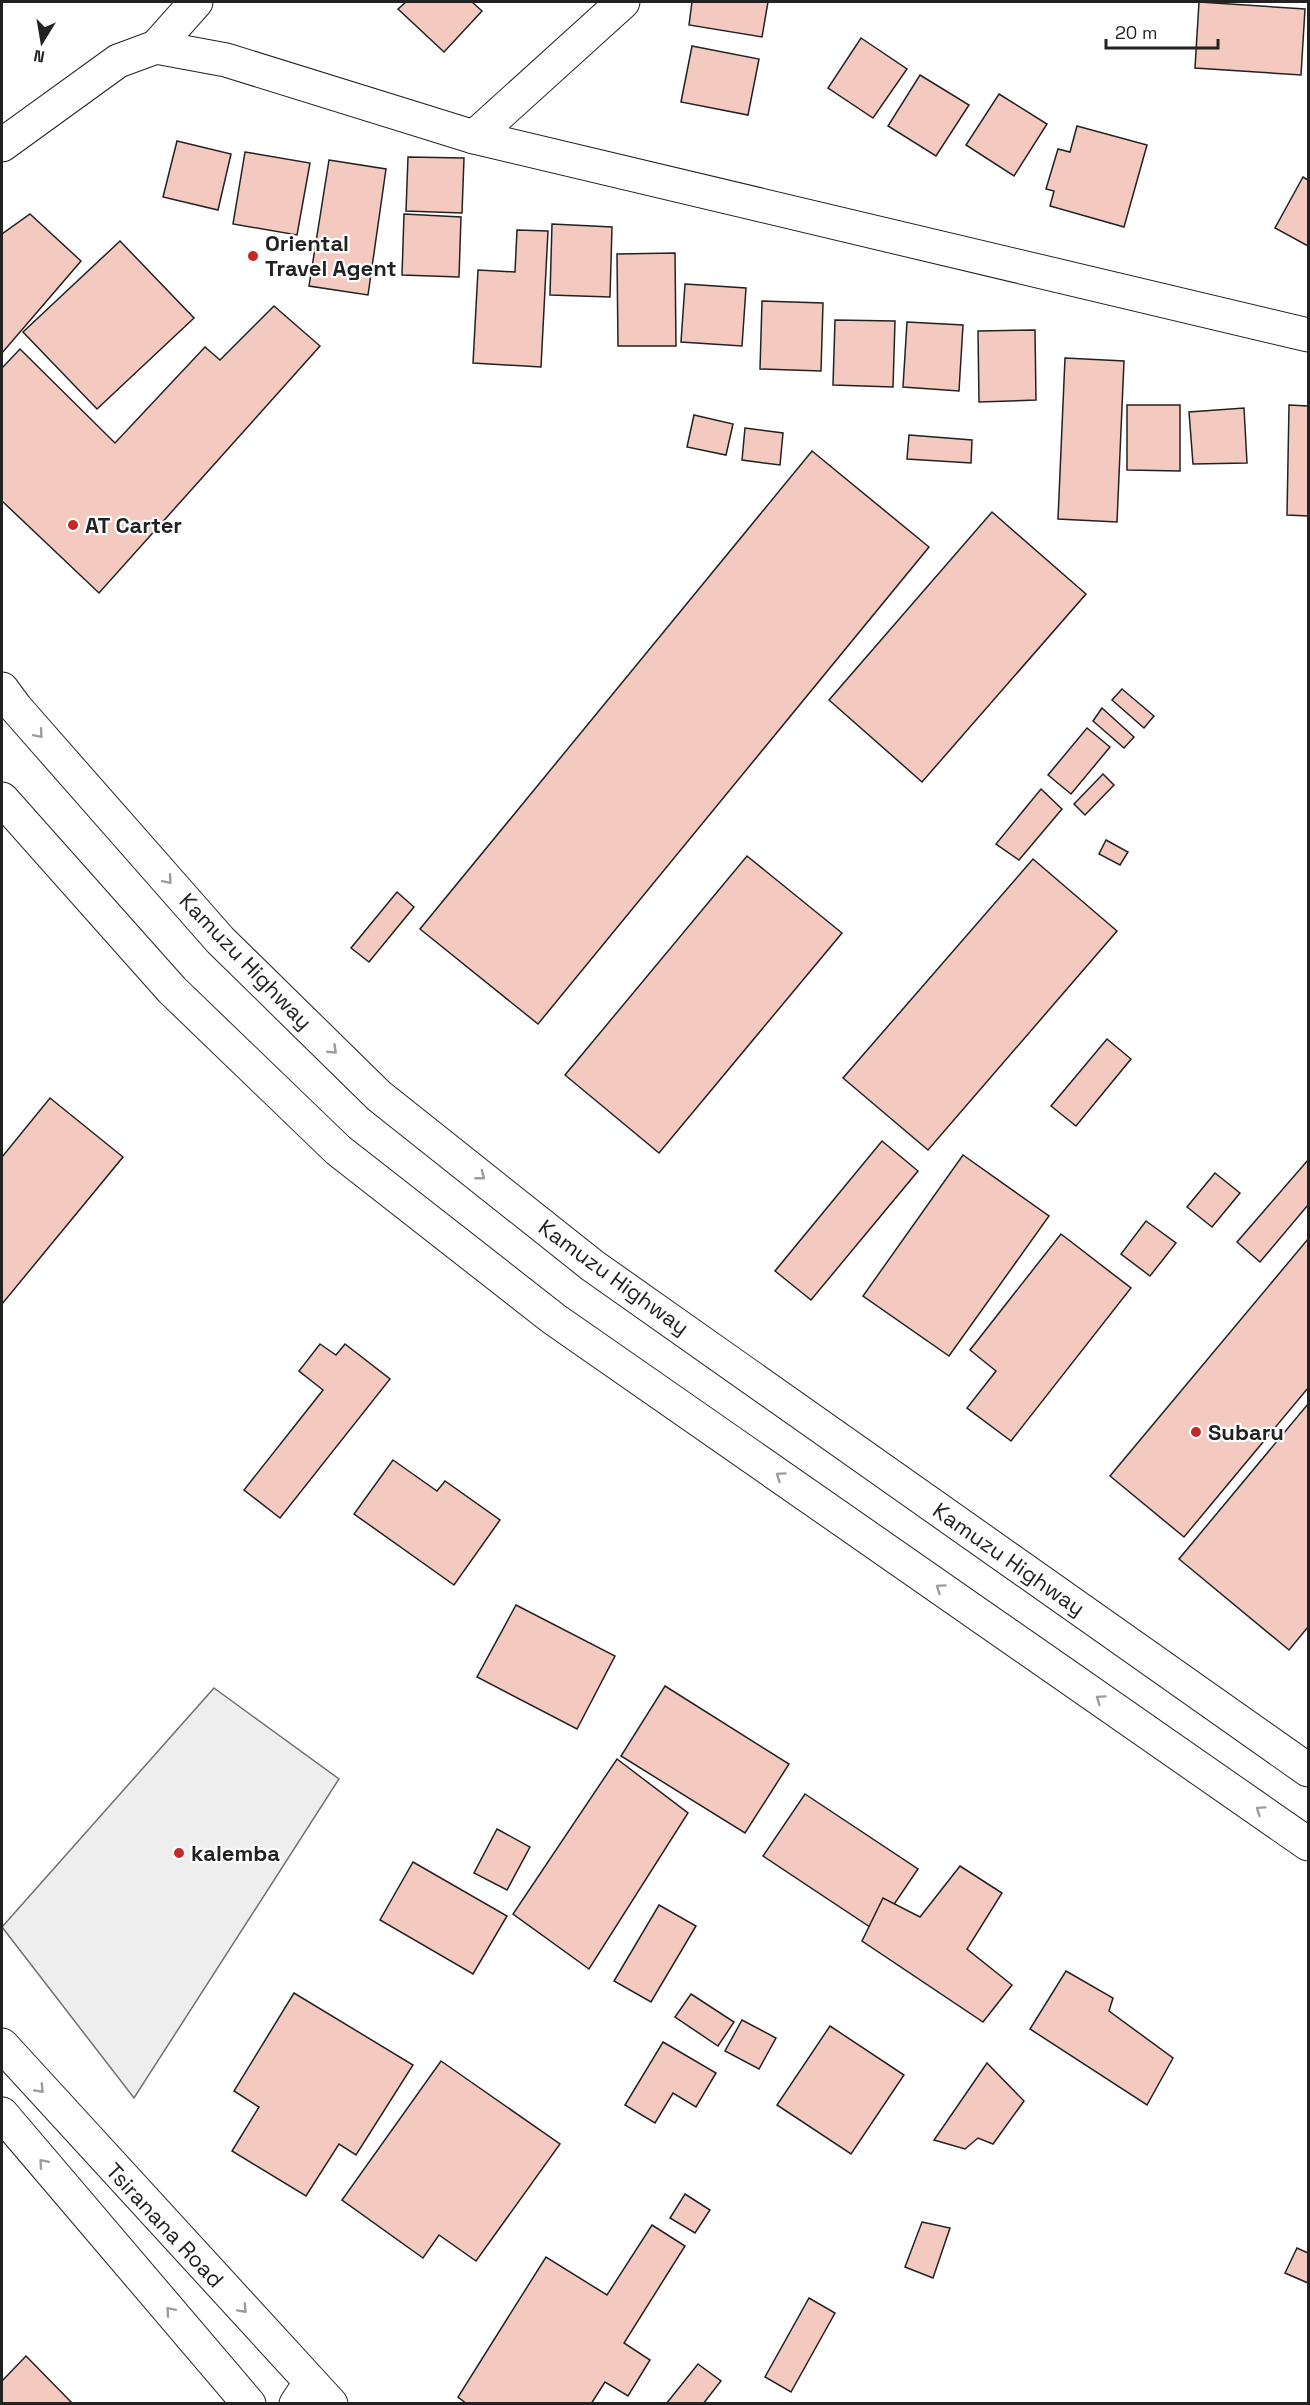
<svg xmlns="http://www.w3.org/2000/svg" width="1310" height="2405" viewBox="0 0 1310 2405" font-family="'Space Grotesk',sans-serif">
  <style>
    .green { fill: #eee; stroke: #6f6f6f; stroke-width: 1.5 }
    .building { fill: #f3c9c0; stroke: #222; stroke-width: 1.5 }
    .lines { fill: none; stroke-linecap: round; stroke-linejoin: round }
    .street-casing { stroke: #222; stroke-width: 35 }
    .highway-casing { stroke: #222; stroke-width: 35 }
    .street { stroke: #fff; stroke-width: 33 }
    .highway { stroke: #fff; stroke-width: 33 }
    .oneway { stroke: #9c9c9c }
    .poi-dot { fill: #c62828; stroke: #fff; stroke-width: 2 }
    .labels { text-anchor: middle; stroke-width: 4.5; stroke-linejoin: round; paint-order: stroke }
    .poi-label { font-size: 22px; font-weight: bold; fill: #222; stroke: #fff; text-anchor: start }
    .street-label { font-size: 22px; fill: #222; stroke: #fff }
  </style>
  <rect width="100%" height="100%" fill="#fff"/>
  <path class="green" d="M214 1688 339 1779 134 2098 2 1927Z"/>
  <g class="building">
    <path d="M406 2H472L482 11 444 52 398 9Z"/>
    <path d="M692 2H768L762 37 689 25Z"/>
    <path d="M1199 2 1305 9 1301 75 1195 68Z"/>
    <path d="M861 38 907 69 873 118 828 88Z"/>
    <path d="M692 46 759 59 748 115 681 102Z"/>
    <path d="M920 75 969 105 936 156 888 126Z"/>
    <path d="M999 94 1047 124 1014 176 966 145Z"/>
    <path d="M1077 126 1147 145 1124 227 1050 206 1054 191 1046 189 1058 149 1070 152Z"/>
    <path d="M177 141 231 154 218 210 163 197Z"/>
    <path d="M245 152 310 163 297 235 233 224Z"/>
    <path d="M408 157 464 158 462 213 406 211Z"/>
    <path d="M329 160 386 169 368 295 309 286Z"/>
    <path d="M1303 177 1308 180V246L1275 228Z"/>
    <path d="M30 214 81 261 2 353V234Z"/>
    <path d="M404 214 461 217 459 277 402 275Z"/>
    <path d="M552 224 612 227 610 297 550 295Z"/>
    <path d="M517 230 548 231 541 367 473 363 478 270 515 272Z"/>
    <path d="M120 241 194 318 97 409 23 332Z"/>
    <path d="M675 253 676 346H618L617 254Z"/>
    <path d="M685 284 746 288 742 346 681 342Z"/>
    <path d="M762 301 823 303 821 371 760 369Z"/>
    <path d="M274 306 320 346 99 593 2 501V368L20 349 115 443 205 347 220 360Z"/>
    <path d="M835 320 895 321 893 387 833 385Z"/>
    <path d="M907 322 963 325 959 391 903 387Z"/>
    <path d="M1035 330 1036 400 979 402 978 331Z"/>
    <path d="M1065 358 1124 361 1117 522 1058 519Z"/>
    <path d="M1127 405H1180V471L1127 470Z"/>
    <path d="M1289 405 1308 406V516L1287 515Z"/>
    <path d="M1244 408 1247 463 1193 464 1189 412Z"/>
    <path d="M694 415 733 424 726 455 687 447Z"/>
    <path d="M745 428 783 433 780 465 742 460Z"/>
    <path d="M909 435 972 440 971 463 907 459Z"/>
    <path d="M812 451 929 547 538 1024 420 929Z"/>
    <path d="M992 512 1086 594 922 782 829 700Z"/>
    <path d="M1122 689 1154 716 1144 728 1112 700Z"/>
    <path d="M1102 708 1134 737 1124 748 1093 721Z"/>
    <path d="M1087 728 1110 747 1071 794 1048 775Z"/>
    <path d="M1103 774 1114 785 1085 815 1074 804Z"/>
    <path d="M1041 789 1062 809 1019 860 996 844Z"/>
    <path d="M1106 840 1128 852 1120 865 1099 854Z"/>
    <path d="M747 856 842 933 659 1153 565 1075Z"/>
    <path d="M1033 859 1117 931 928 1150 843 1078Z"/>
    <path d="M397 892 414 907 369 962 351 948Z"/>
    <path d="M1107 1039 1131 1059 1076 1126 1051 1106Z"/>
    <path d="M50 1098 123 1157 2 1304V1157Z"/>
    <path d="M882 1141 918 1171 811 1300 775 1271Z"/>
    <path d="M963 1155 1049 1216 949 1356 863 1296Z"/>
    <path d="M1308 1160V1205L1260 1262 1237 1242Z"/>
    <path d="M1215 1173 1240 1193 1212 1227 1187 1207Z"/>
    <path d="M1146 1221 1176 1243 1150 1276 1121 1254Z"/>
    <path d="M1061 1234 1131 1288 1011 1441 967 1408 996 1371 970 1350Z"/>
    <path d="M1308 1239V1388L1184 1537 1110 1476Z"/>
    <path d="M320 1344 336 1355 345 1344 390 1379 280 1518 244 1490 323 1390 299 1371Z"/>
    <path d="M1308 1404V1627L1289 1650 1179 1559Z"/>
    <path d="M393 1460 437 1491 445 1481 500 1520 454 1585 354 1514Z"/>
    <path d="M516 1605 615 1656 577 1729 477 1677Z"/>
    <path d="M665 1686 789 1764 745 1833 621 1756Z"/>
    <path d="M617 1759 688 1813 589 1969 513 1914Z"/>
    <path d="M805 1794 918 1869 876 1931 763 1856Z"/>
    <path d="M497 1829 530 1847 507 1890 474 1873Z"/>
    <path d="M413 1862 507 1916 473 1974 380 1920Z"/>
    <path d="M960 1866 1002 1893 967 1949 1012 1985 983 2022 862 1941 883 1898 920 1917Z"/>
    <path d="M659 1905 696 1926 651 2002 614 1981Z"/>
    <path d="M1066 1971 1113 1998 1109 2011 1173 2058 1147 2105 1030 2029Z"/>
    <path d="M294 1993 413 2065 356 2155 339 2144 306 2196 232 2151 259 2107 234 2091Z"/>
    <path d="M691 1994 734 2022 718 2046 675 2017Z"/>
    <path d="M742 2020 776 2038 759 2069 725 2051Z"/>
    <path d="M830 2026 904 2075 851 2154 777 2105Z"/>
    <path d="M663 2042 716 2073 696 2107 673 2093 655 2123 625 2105Z"/>
    <path d="M441 2061 560 2144 476 2261 439 2235 423 2258 342 2200Z"/>
    <path d="M987 2063 1024 2101 993 2144 978 2138 965 2149 934 2140Z"/>
    <path d="M685 2194 710 2210 695 2233 670 2218Z"/>
    <path d="M922 2222 950 2228 933 2278 905 2267Z"/>
    <path d="M652 2225 685 2246 624 2343 650 2360 628 2396 605 2382 591 2404H467L458 2397 546 2257 607 2295Z"/>
    <path d="M1297 2248 1308 2253V2283L1285 2273Z"/>
    <path d="M809 2298 835 2313 791 2392 765 2377Z"/>
    <path d="M26 2356 73 2404H2V2381Z"/>
    <path d="M698 2364 721 2381 703 2404H666Z"/>
  </g>
  <g class="lines">
    <defs>
      <g id="street">
        <path d="M156 47 196 2"/>
        <path d="M474 137 623 2"/>
        <path d="M2 145 118 61 156 47 226 60 474 137 1308 335"/>
        <path d="M296 2404 310 2383"/>
      </g>
      <g id="highway">
        <path d="M2 689 16 708 220 940 379 1096 593 1266 1308 1770"/>
        <path d="M2 799 172 990 338 1150 554 1319 1308 1844"/>
        <path d="M2 2045 331 2404"/>
        <path d="M2 2114 249 2404"/>
      </g>
    </defs>
    <use href="#street" class="street-casing"/>
    <use href="#highway" class="highway-casing"/>
    <use href="#street" class="street"/>
    <use href="#highway" class="highway"/>
  </g>
  <defs><path id="oneway-chevron" d="M-2-3.5L2.5 0L-2 3.5" fill="none" stroke-width="1.6" stroke-linecap="round" stroke-linejoin="round" transform="scale(1.5)"/></defs>
  <g class="oneway">
    <use href="#oneway-chevron" transform="translate(39 734) rotate(49)"/>
    <use href="#oneway-chevron" transform="translate(168 880) rotate(49)"/>
    <use href="#oneway-chevron" transform="translate(333 1050) rotate(44)"/>
    <use href="#oneway-chevron" transform="translate(481 1176) rotate(38)"/>
    <use href="#oneway-chevron" transform="translate(780 1476) rotate(-145)"/>
    <use href="#oneway-chevron" transform="translate(940 1588) rotate(-145)"/>
    <use href="#oneway-chevron" transform="translate(1100 1699) rotate(-145)"/>
    <use href="#oneway-chevron" transform="translate(1260 1810) rotate(-145)"/>
    <use href="#oneway-chevron" transform="translate(40 2089) rotate(47)"/>
    <use href="#oneway-chevron" transform="translate(43 2163) rotate(-131)"/>
    <use href="#oneway-chevron" transform="translate(243 2309) rotate(47)"/>
    <use href="#oneway-chevron" transform="translate(170 2311) rotate(-131)"/>
  </g>
  <g class="poi-dot">
    <circle cx="253" cy="256" r="6"/>
    <circle cx="73" cy="525" r="6"/>
    <circle cx="1196" cy="1432" r="6"/>
    <circle cx="179" cy="1853" r="6"/>
  </g>
  <g class="labels">
    <g class="poi-label">
      <text x="265" y="251">Oriental<tspan x="265" dy="25">Travel Agent</tspan></text>
      <text x="85" y="533">AT Carter</text>
      <text x="1208" y="1440">Subaru</text>
      <text x="191" y="1861">kalemba</text>
    </g>
    <g class="street-label">
      <text transform="translate(246 961) rotate(46)" y="8">Kamuzu Highway</text>
      <text transform="translate(614 1277) rotate(36)" y="8">Kamuzu Highway</text>
      <text transform="translate(1009 1559) rotate(35)" y="8">Kamuzu Highway</text>
      <text transform="translate(165 2225) rotate(47)" y="8">Tsiranana Road</text>
    </g>
  </g>
  <rect width="1310" height="2405" fill="none" stroke="#222222" stroke-width="6"/>
  <g transform="translate(42 42) rotate(191)" stroke="#ffffff" stroke-width="4.5" paint-order="stroke">
  <path d="M0-4.5L10 22L0 15L-10 22Z" fill="#222222"/>
  <text y="-9" font-size="16" font-weight="bold" text-anchor="middle" fill="#222222">N</text>
  </g>
  <path d="M1106 39v9h112v-9" fill="none" stroke="#222222" stroke-width="3"/>
  <text x="1115" y="39" font-size="18" fill="#222222" stroke="#ffffff" stroke-width="4.5" paint-order="stroke">20 m</text>
</svg>
